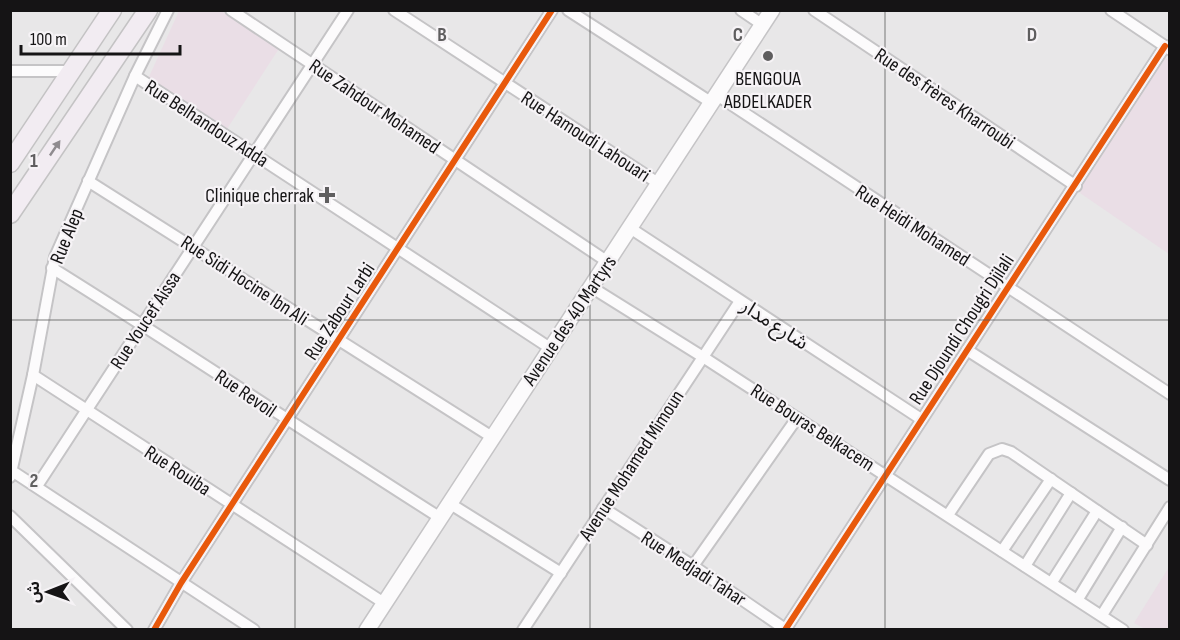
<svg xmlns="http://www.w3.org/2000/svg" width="1180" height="640" viewBox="0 0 1180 640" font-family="'Sofia Sans Condensed','Noto Sans Arabic',sans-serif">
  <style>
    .education { fill: #eadee6 }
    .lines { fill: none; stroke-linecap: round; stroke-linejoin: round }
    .street-casing { stroke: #c5c4c6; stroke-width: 14 }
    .secondary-casing { stroke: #c5c4c6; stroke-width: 18 }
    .primary-casing { stroke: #c4c3c4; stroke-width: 21 }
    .street { stroke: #fcfbfc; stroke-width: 10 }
    .secondary { stroke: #fcfbfc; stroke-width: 15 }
    .primary { stroke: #f2ecf2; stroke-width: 18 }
    .cycleway-casing { stroke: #f6f3f6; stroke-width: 10 }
    .cycleway { stroke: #e8590c; stroke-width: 6 }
    .oneway { fill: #8f8b8f }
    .grid { fill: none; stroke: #5f5e5f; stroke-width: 1.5; stroke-opacity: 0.55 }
    .poi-dot { fill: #5f5e5f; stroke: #f6f3f6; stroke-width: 2 }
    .labels { text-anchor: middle; stroke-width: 4.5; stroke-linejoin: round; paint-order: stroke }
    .poi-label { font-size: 20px; fill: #151415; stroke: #f6f3f6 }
    .street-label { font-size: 20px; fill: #151415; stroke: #f6f3f6 }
    .grid-label { font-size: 20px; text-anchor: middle; font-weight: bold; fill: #5f5e5f; stroke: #f6f3f6; stroke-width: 4.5; stroke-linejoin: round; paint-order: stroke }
  </style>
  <rect width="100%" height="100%" fill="#e8e7e8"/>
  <g class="education">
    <path d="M179 11H221L280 47 227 129 147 81Z"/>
    <path d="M1164 57 1170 61 1169 254 1080 193 1083 184Z"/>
    <path d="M1169 567V629H1145L1134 623Z"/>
  </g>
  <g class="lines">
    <defs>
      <g id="street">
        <path d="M231 10 608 262"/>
        <path d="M394 10 658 183"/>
        <path d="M568 10 712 103"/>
        <path d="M741 10 763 25"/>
        <path d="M814 10 1076 186"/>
        <path d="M1111 10 1169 49"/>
        <path d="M10 71H70"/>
        <path d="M135 76 550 348"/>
        <path d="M717 95 1170 394"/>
        <path d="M88 181 492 437"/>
        <path d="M630 228 921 419"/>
        <path d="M52 268C182 349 310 435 439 517"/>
        <path d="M591 287 703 357 1123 630"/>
        <path d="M967 350 1170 480"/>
        <path d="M33 375 384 603"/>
        <path d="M12 471 254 630"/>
        <path d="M10 477 33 375 55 257 135 76 168 10"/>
        <path d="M37 486 348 10"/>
        <path d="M449 503 561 573"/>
        <path d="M603 508 693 566 785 629"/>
        <path d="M948 515 989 454 1002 449 1011 452 1147 545"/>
        <path d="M10 516 127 630"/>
        <path d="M1002 551 1051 479"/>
        <path d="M693 566 797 418"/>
        <path d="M1025 566 1071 493"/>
        <path d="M1052 582 1097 511"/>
        <path d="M1078 599 1122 527"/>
        <path d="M1102 615 1170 507"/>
        <path d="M154 630 181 583 552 10"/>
        <path d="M523 630 740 301"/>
        <path d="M785 630 1165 46"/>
      </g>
      <path id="secondary" d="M367 630 772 10"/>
      <g id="primary">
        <path d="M10 163 112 10"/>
        <path d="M10 214 148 10"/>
      </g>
    </defs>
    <use href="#street" class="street-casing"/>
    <use href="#secondary" class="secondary-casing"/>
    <use href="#primary" class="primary-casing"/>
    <use href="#street" class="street"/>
    <use href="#secondary" class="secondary"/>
    <use href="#primary" class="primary"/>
    <defs>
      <g id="cycleway">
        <path d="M154 630 181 583 552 10"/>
        <path d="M785 630 1165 46"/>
      </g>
    </defs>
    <use href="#cycleway" class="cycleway-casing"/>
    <use href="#cycleway" class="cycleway"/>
  </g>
  <defs><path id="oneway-solid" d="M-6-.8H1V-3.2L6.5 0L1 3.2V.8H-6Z" transform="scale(1.5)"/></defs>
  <use class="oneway" href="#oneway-solid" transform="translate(55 148) rotate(-56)"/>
  <path class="grid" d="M295 10V630M590 10V630M885 10V630M10 320H1170"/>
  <g class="poi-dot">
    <circle cx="768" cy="56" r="6"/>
    <path d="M324 186h6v6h6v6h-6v6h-6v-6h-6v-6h6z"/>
  </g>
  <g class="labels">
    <g class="poi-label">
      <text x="768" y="85">BENGOUA<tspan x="768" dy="23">ABDELKADER</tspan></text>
      <text x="314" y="202" text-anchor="end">Clinique cherrak</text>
    </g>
    <g class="street-label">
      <text transform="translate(945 98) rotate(34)" y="7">Rue des frères Kharroubi</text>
      <text transform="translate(375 106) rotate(34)" y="7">Rue Zahdour Mohamed</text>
      <text transform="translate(207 123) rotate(33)" y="7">Rue Belhandouz Adda</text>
      <text transform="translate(586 136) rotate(33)" y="7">Rue Hamoudi Lahouari</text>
      <text transform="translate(913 225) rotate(33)" y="7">Rue Heidi Mohamed</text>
      <text transform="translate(66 236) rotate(-68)" y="7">Rue Alep</text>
      <text transform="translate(245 280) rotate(33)" y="7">Rue Sidi Hocine Ibn Ali</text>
      <text transform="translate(339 311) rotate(-57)" y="7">Rue Zabour Larbi</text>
      <text transform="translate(145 320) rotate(-57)" y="7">Rue Youcef Aissa</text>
      <text transform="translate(569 320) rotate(-56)" y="7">Avenue des 40 Martyrs</text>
      <text transform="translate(775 324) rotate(33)" y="7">شارع مدار</text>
      <text transform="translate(961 329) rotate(-57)" y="7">Rue Djoundi Chougri Djilali</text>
      <text transform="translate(246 393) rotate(34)" y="7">Rue Revoil</text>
      <text transform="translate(813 427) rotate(33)" y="7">Rue Bouras Belkacem</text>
      <text transform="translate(631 465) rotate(-57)" y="7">Avenue Mohamed Mimoun</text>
      <text transform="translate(178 470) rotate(33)" y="7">Rue Rouiba</text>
      <text transform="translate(694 568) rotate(33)" y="7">Rue Medjadi Tahar</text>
    </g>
  </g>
  <g class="grid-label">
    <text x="442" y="41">B</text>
    <text x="738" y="41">C</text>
    <text x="1032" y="41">D</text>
    <text x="34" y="167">1</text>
    <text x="34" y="487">2</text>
  </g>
  <rect width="1180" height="640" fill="none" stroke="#151415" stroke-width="24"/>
  <g transform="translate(48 592) rotate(269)" stroke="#f6f3f6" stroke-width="4.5" paint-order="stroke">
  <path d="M0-4.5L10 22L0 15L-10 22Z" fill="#151415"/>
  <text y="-9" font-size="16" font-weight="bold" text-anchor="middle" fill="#151415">ش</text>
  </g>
  <path d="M21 45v9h159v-9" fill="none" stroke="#151415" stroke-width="3"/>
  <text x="30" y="45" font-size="18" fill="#151415" stroke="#f6f3f6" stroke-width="4.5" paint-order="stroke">100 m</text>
</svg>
